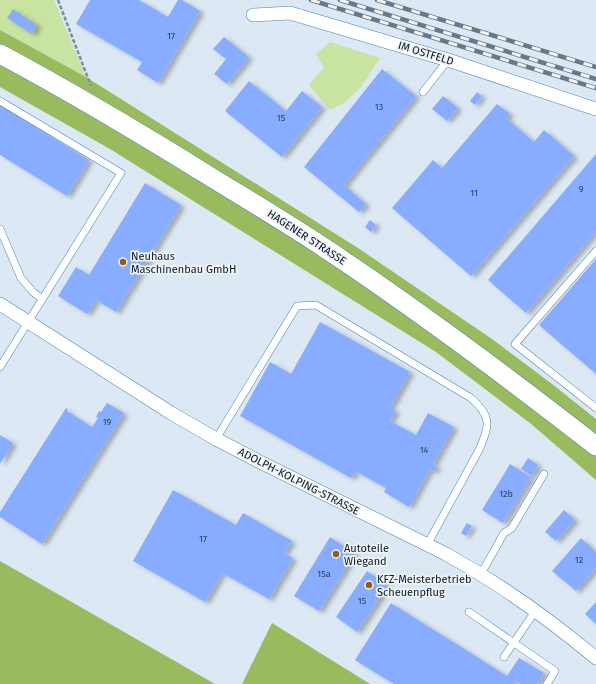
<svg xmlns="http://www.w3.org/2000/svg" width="596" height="684" viewBox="0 0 596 684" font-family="'Fira Sans',sans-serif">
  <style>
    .green { fill: #c9e3a0 }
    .forest { fill: #99ba5d }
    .building { fill: #88acff; filter: url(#shadow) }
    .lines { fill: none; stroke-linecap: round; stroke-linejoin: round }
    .service-casing { stroke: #4983b4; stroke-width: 8 }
    .minor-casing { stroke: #4983b4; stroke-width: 14 }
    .secondary-casing { stroke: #4983b4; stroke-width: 20 }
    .path { stroke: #7d8e9c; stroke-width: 2.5; stroke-dasharray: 4 2; stroke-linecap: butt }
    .service { stroke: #fff; stroke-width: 7 }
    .minor { stroke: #fff; stroke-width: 13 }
    .secondary { stroke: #fff; stroke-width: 19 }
    .rail-casing { stroke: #677989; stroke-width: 4.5 }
    .rail { stroke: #f3f3f3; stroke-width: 3; stroke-dasharray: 9; stroke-linecap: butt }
    .poi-dot { fill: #935b15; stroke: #f3f3f3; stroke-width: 1.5 }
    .labels { text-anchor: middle; stroke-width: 3.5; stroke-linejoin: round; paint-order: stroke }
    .number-label { font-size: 9px; fill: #243e61 }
    .street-label { font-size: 11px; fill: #02192c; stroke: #f3f3f3 }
    .poi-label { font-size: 11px; fill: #02192c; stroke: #f3f3f3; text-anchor: start }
  </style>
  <defs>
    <filter id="shadow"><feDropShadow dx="4.5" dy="2.5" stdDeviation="2" flood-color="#0004"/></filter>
  </defs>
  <rect width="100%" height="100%" fill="#dce8f3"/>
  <g class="green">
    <path d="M0 0H54L86 77 0 30Z"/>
    <path d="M330 42 380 58 360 88 344 103 330 110 309 85 324 67 316 54Z"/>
  </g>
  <g class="forest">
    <path d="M0 30 86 77 358 248 492 339 552 384 596 419V480L530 423 436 352 110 149 0 87Z"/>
    <path d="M0 561 215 684H0Z"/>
    <path d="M272 623 370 684H242Z"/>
  </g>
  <g class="building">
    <path d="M90 0H139L168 17 178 0H182L200 11 158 83 137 70 142 62 76 24Z"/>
    <path d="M13 9 37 25 32 34 7 18Z"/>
    <path d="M224 37 249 57 227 84 214 74 226 59 213 49Z"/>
    <path d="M382 69 416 96 344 185 366 204 359 212 304 167Z"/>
    <path d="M249 81 286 111 302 91 322 107 282 157 225 111Z"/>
    <path d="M477 92 482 96 475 105 470 101Z"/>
    <path d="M443 96 458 108 447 121 432 109Z"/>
    <path d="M497 104 510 114 506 118 534 142 544 130 574 156 471 276 392 208 433 160 442 168Z"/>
    <path d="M0 105 89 160 67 196 0 155Z"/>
    <path d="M596 154V231L526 313 488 280Z"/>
    <path d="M145 183 181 205 116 312 96 300 87 314 58 296 76 267 89 275Z"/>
    <path d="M370 220 376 225 371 232 365 227Z"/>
    <path d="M596 259V374L539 325Z"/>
    <path d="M320 322 410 372 390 408 396 411 390 421 416 435 428 413 454 427 433 464 437 467 434 472 430 469 409 507 384 492 386 488 355 471 351 478 240 416 270 362 291 374Z"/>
    <path d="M107 403 124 413 42 544 0 517V512L66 408 68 409 67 411 92 427 98 418 96 417 99 411 101 412Z"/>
    <path d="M0 435 13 443 0 464Z"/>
    <path d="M528 458 538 465 532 476 521 469Z"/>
    <path d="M510 464 531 477 503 523 482 510Z"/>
    <path d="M173 490 236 525 243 513 292 541 284 553 293 558 269 599 222 573 205 602 133 561Z"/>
    <path d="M564 510 575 520 556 541 545 532Z"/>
    <path d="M467 523 472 526 466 536 461 533Z"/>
    <path d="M330 537 355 553 319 611 294 596Z"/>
    <path d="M581 538 596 552V568L576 591 552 571Z"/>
    <path d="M367 571 388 585 357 632 336 617Z"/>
    <path d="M596 602V624L585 614Z"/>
    <path d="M391 603 507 676 519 658 544 673 537 684H520L515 680 512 684H394L355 660Z"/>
  </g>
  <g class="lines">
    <defs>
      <g id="service">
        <path d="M423 92 448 60"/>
        <path d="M0 101 121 173 0 367"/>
        <path d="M0 229 21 278 33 292 42 299"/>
        <path d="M596 251 515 344 596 408"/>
        <path d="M216 439 297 306 316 305 471 398C492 416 490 426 479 450L427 545"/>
        <path d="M481 574 504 533 512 528 544 474"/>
        <path d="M469 612 555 671 547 684"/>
        <path d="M504 657 536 610"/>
      </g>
      <g id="minor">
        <path d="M253 15 290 13 448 60 596 109"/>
        <path d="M0 304 171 413 216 439 258 461 446 554C500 584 548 618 596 658"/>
      </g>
      <path id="secondary" d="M0 54C73 93 143 135 214 179 258 206 302 232 344 261 431 320 514 382 596 446"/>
    </defs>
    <use href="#service" class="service-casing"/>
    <use href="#minor" class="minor-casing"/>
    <use href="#secondary" class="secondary-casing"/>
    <path class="path" d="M58 0 91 86"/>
    <use href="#service" class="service"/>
    <use href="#minor" class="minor"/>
    <use href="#secondary" class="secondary"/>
    <defs>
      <g id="rail">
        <path d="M311 0 596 88"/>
        <path d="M340 0 596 79"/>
        <path d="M377 0 596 67"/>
      </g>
    </defs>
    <use href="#rail" class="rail-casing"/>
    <use href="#rail" class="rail"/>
  </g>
  <g class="poi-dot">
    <circle cx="123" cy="262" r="4"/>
    <circle cx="336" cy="554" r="4"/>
    <circle cx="369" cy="585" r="4"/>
  </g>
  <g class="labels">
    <g class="number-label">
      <text x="171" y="39">17</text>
      <text x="379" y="110">13</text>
      <text x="281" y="121">15</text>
      <text x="581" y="192">9</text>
      <text x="474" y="196">11</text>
      <text x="107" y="425">19</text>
      <text x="424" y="453">14</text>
      <text x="506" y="497">12b</text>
      <text x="203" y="542">17</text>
      <text x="579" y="563">12</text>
      <text x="324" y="577">15a</text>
      <text x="362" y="604">15</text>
    </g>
    <g class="street-label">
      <text transform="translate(426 53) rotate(17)" y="4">IM OSTFELD</text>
      <text transform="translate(307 237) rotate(33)" y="4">HAGENER STRASSE</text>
      <text transform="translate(299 481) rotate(27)" y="4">ADOLPH-KOLPING-STRASSE</text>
    </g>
    <g class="poi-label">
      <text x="131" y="260">Neuhaus<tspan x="131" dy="13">Maschinenbau GmbH</tspan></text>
      <text x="344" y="552">Autoteile<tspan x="344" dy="13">Wiegand</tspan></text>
      <text x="377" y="583">KFZ-Meisterbetrieb<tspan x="377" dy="13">Scheuenpflug</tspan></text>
    </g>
  </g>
</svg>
